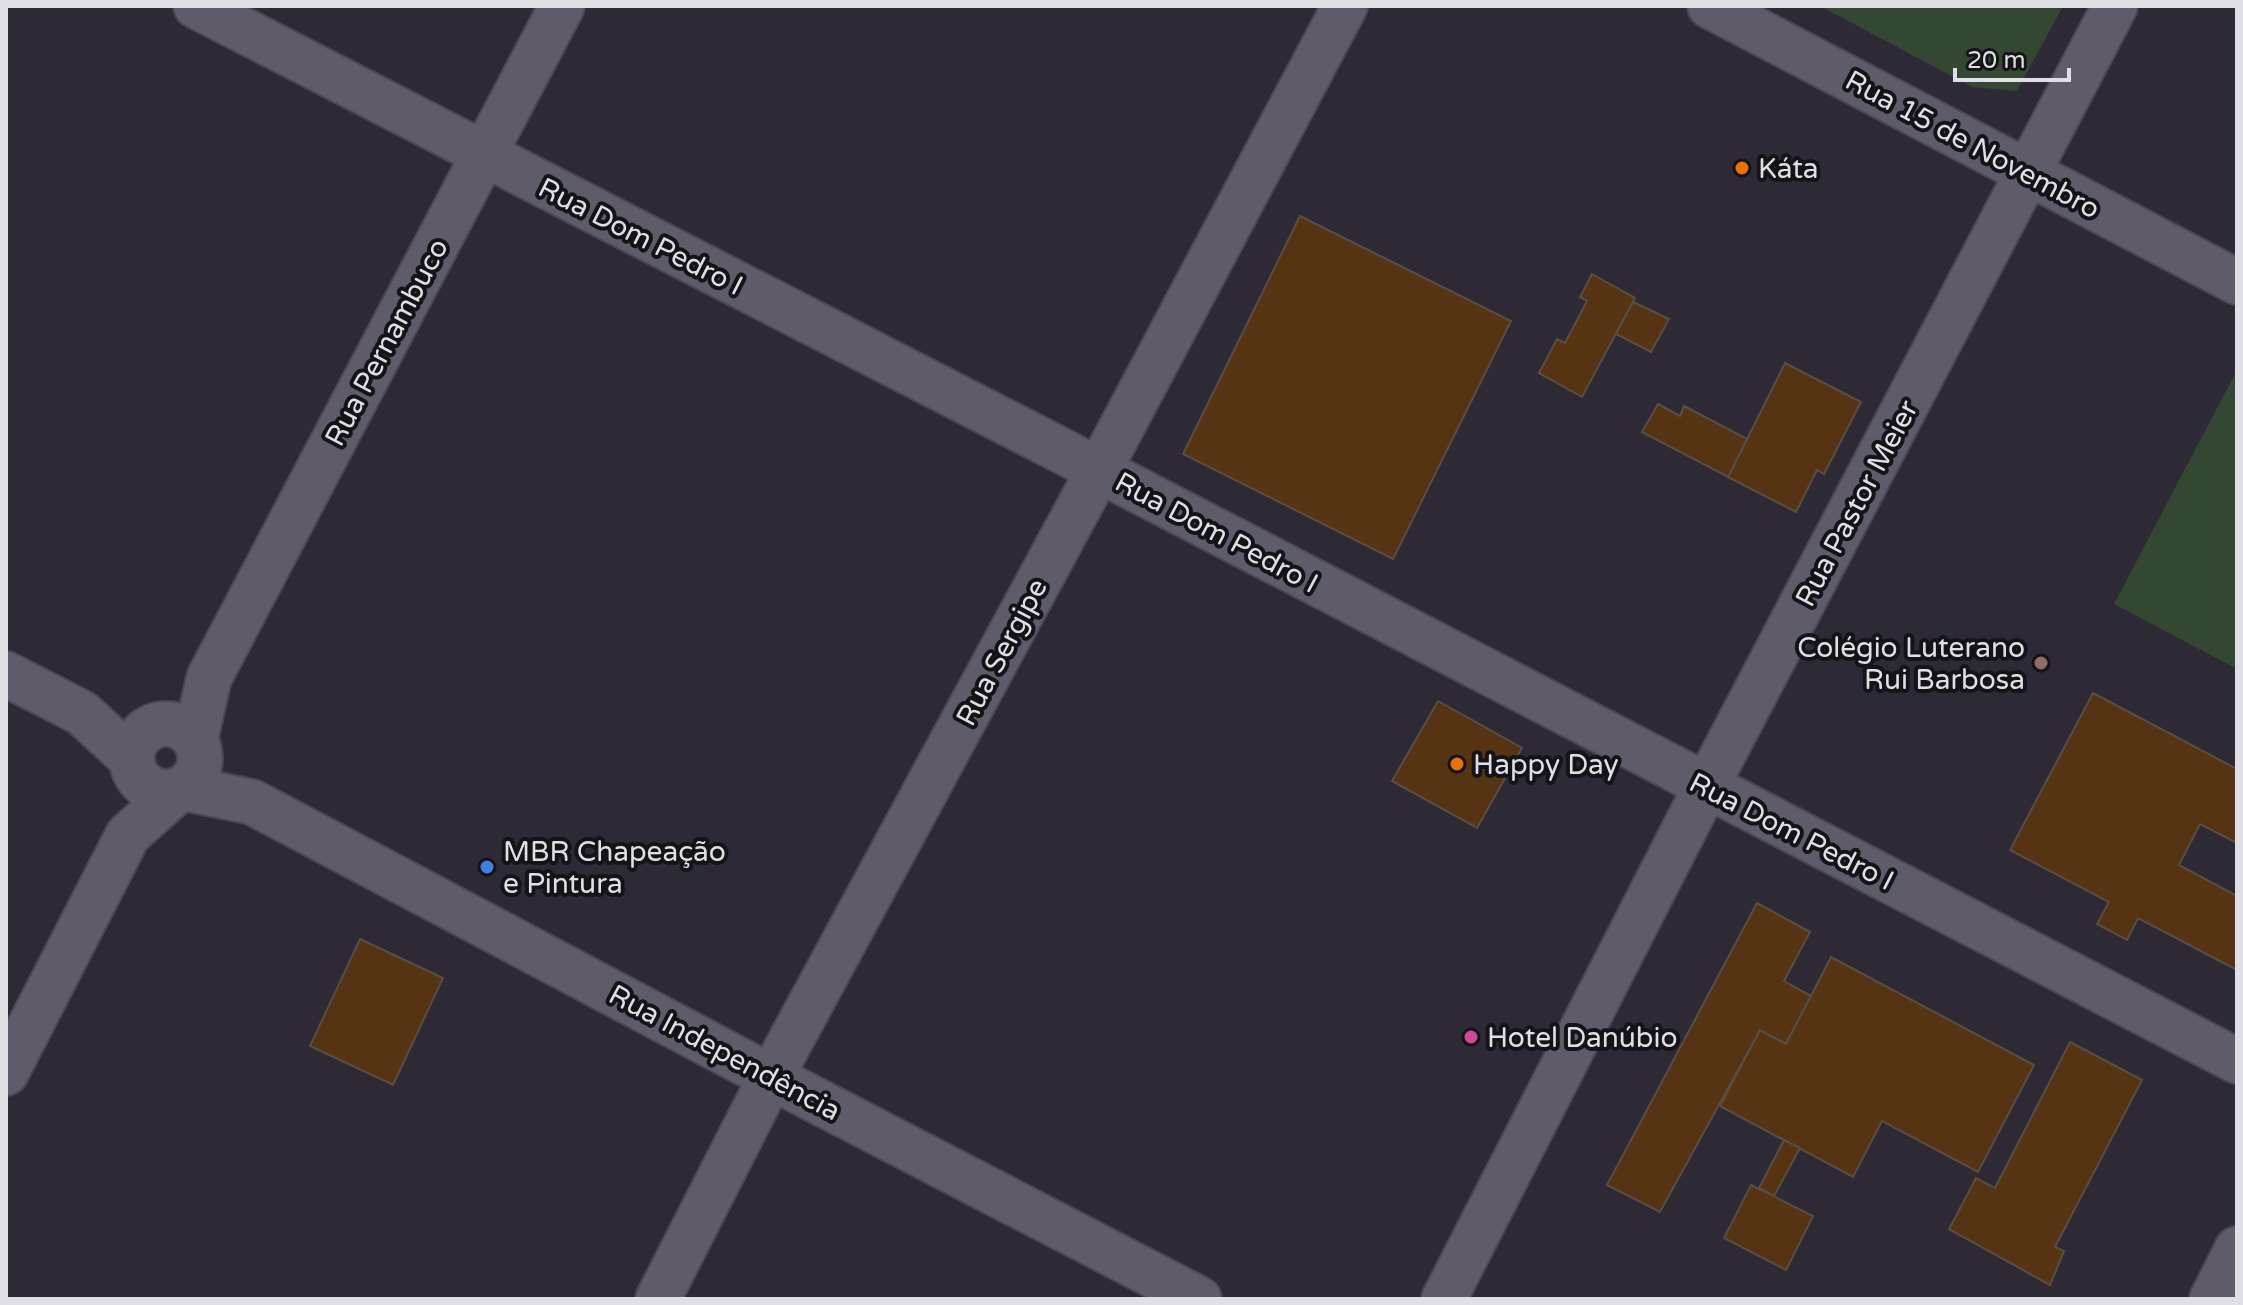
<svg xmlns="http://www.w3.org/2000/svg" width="2243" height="1305" viewBox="0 0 2243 1305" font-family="'Varela Round',sans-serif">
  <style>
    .green { fill: #344733 }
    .building { fill: #563413; stroke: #594e44; stroke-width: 2 }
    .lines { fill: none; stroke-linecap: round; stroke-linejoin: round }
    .street-casing { stroke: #4a4751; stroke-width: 48 }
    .street { stroke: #605b69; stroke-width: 44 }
    .food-dot { fill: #e8710a; stroke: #141318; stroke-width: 3 }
    .education-dot { fill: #8d6e63; stroke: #141318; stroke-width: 3 }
    .shop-dot { fill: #3f7fe0; stroke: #141318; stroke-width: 3 }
    .hotel-dot { fill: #d1479c; stroke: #141318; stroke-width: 3 }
    .labels { text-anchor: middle; stroke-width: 8; stroke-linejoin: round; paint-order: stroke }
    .street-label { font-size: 28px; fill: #e1dfe6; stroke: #141318 }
    .poi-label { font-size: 28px; fill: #e1dfe6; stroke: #141318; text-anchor: start }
  </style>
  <rect width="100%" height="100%" fill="#2d2935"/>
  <g class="green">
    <path d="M1820 6H2063L2017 91 1972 87Z"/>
    <path d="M2237 370V669L2114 604Z"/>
  </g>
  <g class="building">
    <path d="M1300 216 1511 321 1393 559 1183 454Z"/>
    <path d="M1592 274 1635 298 1582 397 1539 373 1557 339 1565 343 1587 301 1580 297Z"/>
    <path d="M1633 302 1669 319 1651 352 1616 334Z"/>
    <path d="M1785 363 1861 402 1824 474 1817 470 1796 512 1728 477Z"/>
    <path d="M1658 404 1680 416 1684 406 1747 439 1728 477 1642 432Z"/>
    <path d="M2093 693 2237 769V843L2200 824 2179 865 2237 896V970L2138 918 2127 940 2097 924 2109 902 2010 850Z"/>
    <path d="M1438 701 1522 748 1477 828 1392 781Z"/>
    <path d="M1757 903 1810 932 1784 981 1811 996 1786 1044 1760 1030 1660 1212 1607 1185Z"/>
    <path d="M360 939 443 978 393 1085 310 1046Z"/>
    <path d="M1831 957 2034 1065 1978 1172 1882 1121 1853 1177 1720 1106 1760 1030 1786 1044Z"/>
    <path d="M2070 1042 2142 1080 2055 1247 2064 1251 2050 1285 1949 1229 1976 1178 1995 1188Z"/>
    <path d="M1784 1140 1800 1148 1774 1196 1759 1188Z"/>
    <path d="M1751 1185 1813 1216 1786 1270 1724 1238Z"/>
  </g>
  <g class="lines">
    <defs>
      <g id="street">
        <path d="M196 6 1099 470 2237 1061"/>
        <path d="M1710 6 2237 282"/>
        <path d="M6 674 82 713 132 759"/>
        <circle cx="166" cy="758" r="34"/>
        <path d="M195 740 209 678 562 6"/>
        <path d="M183 788 252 802 771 1077 1199 1299"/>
        <path d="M6 1073 128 835 177 791"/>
        <path d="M658 1299 771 1077 1099 470 1345 6"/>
        <path d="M1444 1299 1706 787 2115 6"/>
        <path d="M2212 1299 2237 1249"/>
      </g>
    </defs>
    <use href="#street" class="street-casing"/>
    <use href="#street" class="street"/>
  </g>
  <g class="food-dot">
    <circle cx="1742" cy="168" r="8"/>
    <circle cx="1457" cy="764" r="8"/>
  </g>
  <circle class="education-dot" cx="2041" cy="663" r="8"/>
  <circle class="shop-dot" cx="487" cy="867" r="8"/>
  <circle class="hotel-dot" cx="1471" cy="1037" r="8"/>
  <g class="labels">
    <g class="street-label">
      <text transform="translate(1973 144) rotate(28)" y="10">Rua 15 de Novembro</text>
      <text transform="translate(641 236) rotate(27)" y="10">Rua Dom Pedro I</text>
      <text transform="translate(386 342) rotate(-62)" y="10">Rua Pernambuco</text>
      <text transform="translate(1856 503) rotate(-62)" y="10">Rua Pastor Meier</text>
      <text transform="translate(1217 532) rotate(28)" y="10">Rua Dom Pedro I</text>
      <text transform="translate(1001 652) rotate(-62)" y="10">Rua Sergipe</text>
      <text transform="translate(1792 831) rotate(27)" y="10">Rua Dom Pedro I</text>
      <text transform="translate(725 1052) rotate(28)" y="10">Rua Independência</text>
    </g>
    <g class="poi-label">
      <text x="1758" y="178">Káta</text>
      <text x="2025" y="657" text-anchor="end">Colégio Luterano<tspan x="2025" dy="32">Rui Barbosa</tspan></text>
      <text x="1473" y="774">Happy Day</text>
      <text x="503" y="861">MBR Chapeação<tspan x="503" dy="32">e Pintura</tspan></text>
      <text x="1487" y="1047">Hotel Danúbio</text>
    </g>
  </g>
  <rect width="2243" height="1305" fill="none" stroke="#e1dfe6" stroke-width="16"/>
  <path d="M1955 68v12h114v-12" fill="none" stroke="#e1dfe6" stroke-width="4"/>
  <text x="1967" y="68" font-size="24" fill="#e1dfe6" stroke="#141318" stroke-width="6" paint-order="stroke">20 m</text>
</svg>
